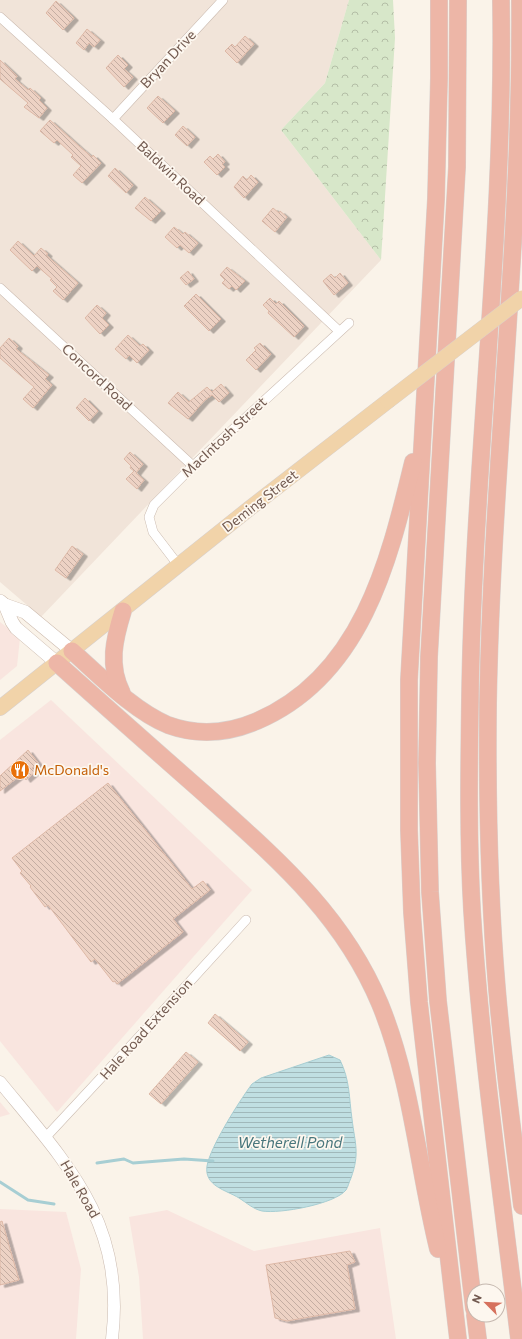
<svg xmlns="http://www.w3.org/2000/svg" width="522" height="1339" viewBox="0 0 522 1339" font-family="Commissioner,sans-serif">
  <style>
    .residential { fill: #f1e4d9 }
    .commercial { fill: #f9e5df }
    .forest { fill: url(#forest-crowns) }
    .water { fill: url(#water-rules); stroke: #a7ced3 }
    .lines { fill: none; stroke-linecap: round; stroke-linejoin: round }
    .stream { stroke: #a7ced3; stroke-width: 3 }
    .building { fill: url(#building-back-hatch); stroke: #ddb8a6; filter: url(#shadow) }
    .minor-casing { stroke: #cbbbb0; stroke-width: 10 }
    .tertiary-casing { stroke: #cbbbb0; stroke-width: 13 }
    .secondary-casing { stroke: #cdbbae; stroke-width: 14 }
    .primary-casing { stroke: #d8d1ce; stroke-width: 16 }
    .motorway-casing { stroke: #d8d1ce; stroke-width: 18 }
    .minor { stroke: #fff; stroke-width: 9 }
    .tertiary { stroke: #fff; stroke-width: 12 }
    .secondary { stroke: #fff; stroke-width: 13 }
    .primary { stroke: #f1d3a9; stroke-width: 15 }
    .motorway { stroke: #edb6a7; stroke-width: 17 }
    .primary-bridge-casing { stroke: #d8d1ce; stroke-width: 16; stroke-linecap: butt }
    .primary-bridge { stroke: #f1d3a9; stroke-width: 15 }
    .labels { text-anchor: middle; stroke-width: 3.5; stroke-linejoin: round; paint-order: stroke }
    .street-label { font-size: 14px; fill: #725a50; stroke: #fdf7ef }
    .food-label { font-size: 14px; fill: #c56008; stroke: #fdf7ef; text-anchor: start }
    .water-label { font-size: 15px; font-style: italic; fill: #48767c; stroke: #fdf7ef }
  </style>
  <defs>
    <pattern id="forest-crowns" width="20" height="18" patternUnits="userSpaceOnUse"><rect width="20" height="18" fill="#d7e7c9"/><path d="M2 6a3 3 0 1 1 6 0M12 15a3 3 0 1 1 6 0" fill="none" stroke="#b3bea6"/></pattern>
    <pattern id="water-rules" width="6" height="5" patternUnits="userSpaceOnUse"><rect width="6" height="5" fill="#c0dfe2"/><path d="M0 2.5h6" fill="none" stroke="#a0b8ba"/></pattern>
    <pattern id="building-back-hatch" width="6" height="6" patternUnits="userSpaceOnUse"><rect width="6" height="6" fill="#edd2c4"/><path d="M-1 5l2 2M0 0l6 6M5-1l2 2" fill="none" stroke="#c4ada2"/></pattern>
    <filter id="shadow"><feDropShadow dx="4.5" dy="2.5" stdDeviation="0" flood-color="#0004"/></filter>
  </defs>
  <rect width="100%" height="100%" fill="#faf3e9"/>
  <path class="residential" d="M0 0H349L325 83 281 130 381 260 41 617 0 582Z"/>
  <g class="commercial">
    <path d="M0 622 20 638 17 666 0 680Z"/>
    <path d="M51 700 252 890 57 1112 0 1041V740Z"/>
    <path d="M0 1102 10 1114 0 1117Z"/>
    <path d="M0 1209 66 1212 81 1269 76 1339H0Z"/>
    <path d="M167 1210 254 1251 380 1228 396 1339H143L139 1277 129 1217Z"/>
  </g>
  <path class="forest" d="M349 0H393L395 38 381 260 281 130 325 83Z"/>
  <path class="water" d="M329 1055 340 1060C350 1080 349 1098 352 1119 355 1144 360 1153 351 1178 349 1182 348 1187 346 1190 335 1204 280 1214 262 1211 253 1209 247 1203 239 1198 226 1190 204 1186 207 1166 210 1147 240 1100 252 1084L261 1078Z"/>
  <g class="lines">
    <g class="stream">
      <path d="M97 1163 124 1159 133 1163 184 1159 213 1161"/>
      <path d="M0 1182 28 1200 54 1204"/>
    </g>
  </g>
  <g class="building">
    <path d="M56 1 74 18 63 30 46 13Z"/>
    <path d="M87 29 100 40 94 47 89 43 84 50 76 43Z"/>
    <path d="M245 36 254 44 237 63 225 51 232 44 235 47Z"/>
    <path d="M118 55 128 65 124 69 133 77 124 87 106 68Z"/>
    <path d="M0 60 17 76 15 79 28 90 30 88 41 98 39 100 47 108 39 118 24 107 28 103 0 79Z"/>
    <path d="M158 96 175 111 163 123 147 108Z"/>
    <path d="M50 120 80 147 92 157 93 155 101 163 82 183 73 175 81 166 71 157 73 155 57 140 54 143 40 131Z"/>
    <path d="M183 126 195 137 187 146 175 135Z"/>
    <path d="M218 154 225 162 222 164 225 167 217 175 204 162 210 156 213 159Z"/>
    <path d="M115 168 133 185 126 193 108 176Z"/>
    <path d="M251 175 258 182 244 198 234 187 243 176 247 180Z"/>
    <path d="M145 197 161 211 151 221 135 208Z"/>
    <path d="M273 208 279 213 280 211 287 217 275 232 262 221Z"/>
    <path d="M174 227 183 234 185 232 198 243 189 253 180 245 177 248 165 237Z"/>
    <path d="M18 241 34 256 41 248 48 254 46 255 78 283 63 300 53 291 57 287 50 280 52 279 37 266 32 271 10 250Z"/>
    <path d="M227 267 245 281 236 290 232 286 229 289 222 283 225 280 220 275Z"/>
    <path d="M188 271 194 279 186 285 180 278Z"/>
    <path d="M340 273 348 283 334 295 323 281 331 274 335 278Z"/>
    <path d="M196 294 221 319 209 331 184 306Z"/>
    <path d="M270 298 276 304 279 301 304 326 294 337 268 313 269 311 263 305Z"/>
    <path d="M97 305 106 313 102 318 109 325 100 334 85 318Z"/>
    <path d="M128 335 140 346 143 344 149 350 137 363 129 355 126 359 115 349Z"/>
    <path d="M9 338 18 346 16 349 49 375 45 379 52 385 33 408 23 399 34 387 0 358V348Z"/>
    <path d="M260 343 271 354 256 370 246 360 256 350 254 348Z"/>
    <path d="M221 384 229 393 219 402 212 395 205 400 188 419 168 403 178 392 189 402 207 387 212 392Z"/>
    <path d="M85 398 98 411 89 421 76 408Z"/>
    <path d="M130 452 143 464 136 473 144 480 137 489 126 479 134 471 130 468 131 466 124 459Z"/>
    <path d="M72 546 83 554 66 578 55 570Z"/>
    <path d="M28 750 38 763 32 768 35 772 26 780 22 774 0 791V776Z"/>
    <path d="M108 783 192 889 203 881 210 890 173 919 183 932 117 984 115 981 113 982 95 959 91 962 48 905 45 907 30 887 31 886 20 873 22 871 12 858Z"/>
    <path d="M215 1014 248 1042 240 1051 208 1023Z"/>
    <path d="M186 1052 198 1062 161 1104 149 1094Z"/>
    <path d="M2 1221 19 1280 0 1285V1222Z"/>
    <path d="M350 1251 355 1262 347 1265 355 1309 287 1321 275 1318 266 1265Z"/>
  </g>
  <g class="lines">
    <defs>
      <g id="minor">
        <path d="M0 17 113 119 339 331"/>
        <path d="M113 119 223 0"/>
        <path d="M0 288 193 466"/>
        <path d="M179 566 153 532 149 517 154 505 193 466 349 323"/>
        <path d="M45 1138 165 1009 246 920"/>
      </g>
      <path id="tertiary" d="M0 1082C68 1165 126 1223 112 1339"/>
      <g id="secondary">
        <path d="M0 601 5 605 25 612 72 651"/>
        <path d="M5 605 12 622 16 628 57 663"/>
      </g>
      <path id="primary" d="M0 708 250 508 388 401"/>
      <g id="motorway">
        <path d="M439 0V78L436 199 409 680V830L412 912 419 1002 458 1339"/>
        <path d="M458 0 457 167 429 657 427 763 430 892 438 1001 474 1309"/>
        <path d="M501 0C505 234 473 467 470 701 469 770 468 840 472 910 481 1053 502 1196 519 1339"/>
        <path d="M520 0C522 235 492 469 488 704 487 799 489 894 497 989 503 1061 513 1134 522 1206"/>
        <path d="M72 651C100 676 134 711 168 725 198 736 229 733 257 721 362 676 389 561 413 462"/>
        <path d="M57 663C107 708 157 752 207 796 277 859 343 915 380 1004 412 1082 418 1168 438 1249"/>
        <path d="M122 693C108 665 114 640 123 611"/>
        <path d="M475 1315 478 1339"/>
      </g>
    </defs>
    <use href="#minor" class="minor-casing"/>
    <use href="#tertiary" class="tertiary-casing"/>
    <use href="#secondary" class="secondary-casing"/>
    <use href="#primary" class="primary-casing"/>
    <use href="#motorway" class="motorway-casing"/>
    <use href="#minor" class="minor"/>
    <use href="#tertiary" class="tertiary"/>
    <use href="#secondary" class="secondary"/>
    <use href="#primary" class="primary"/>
    <use href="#motorway" class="motorway"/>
    <defs>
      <path id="primary-bridge" d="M388 401 522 298"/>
    </defs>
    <use href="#primary-bridge" class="primary-bridge-casing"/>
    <use href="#primary-bridge" class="primary-bridge"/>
  </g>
  <defs>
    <symbol id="restaurant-disc" viewBox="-11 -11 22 22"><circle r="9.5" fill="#e8710a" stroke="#fdf7ef"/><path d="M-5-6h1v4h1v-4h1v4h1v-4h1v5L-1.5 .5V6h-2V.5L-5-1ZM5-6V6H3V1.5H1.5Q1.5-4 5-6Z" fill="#fff"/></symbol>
  </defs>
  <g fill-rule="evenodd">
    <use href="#restaurant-disc" x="9" y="759" width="22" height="22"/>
  </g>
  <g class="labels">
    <g class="street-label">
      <text transform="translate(168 59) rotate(-47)" y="5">Bryan Drive</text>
      <text transform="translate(171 173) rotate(43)" y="5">Baldwin Road</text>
      <text transform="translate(97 377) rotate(43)" y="5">Concord Road</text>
      <text transform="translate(224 437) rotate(-43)" y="5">MacIntosh Street</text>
      <text transform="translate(260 501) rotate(-38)" y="5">Deming Street</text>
      <text transform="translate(146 1029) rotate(-48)" y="5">Hale Road Extension</text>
      <text transform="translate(80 1189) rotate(60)" y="5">Hale Road</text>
    </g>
    <g class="food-label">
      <text x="34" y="775">McDonald's</text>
    </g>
    <g class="water-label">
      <text x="290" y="1148">Wetherell Pond</text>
    </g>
  </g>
  <g transform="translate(486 1303) rotate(294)"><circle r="19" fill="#fdf7ef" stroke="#c5b8af"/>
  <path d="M0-3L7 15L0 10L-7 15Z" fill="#d6715d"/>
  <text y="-6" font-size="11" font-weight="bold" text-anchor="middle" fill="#725a50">N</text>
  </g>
</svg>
